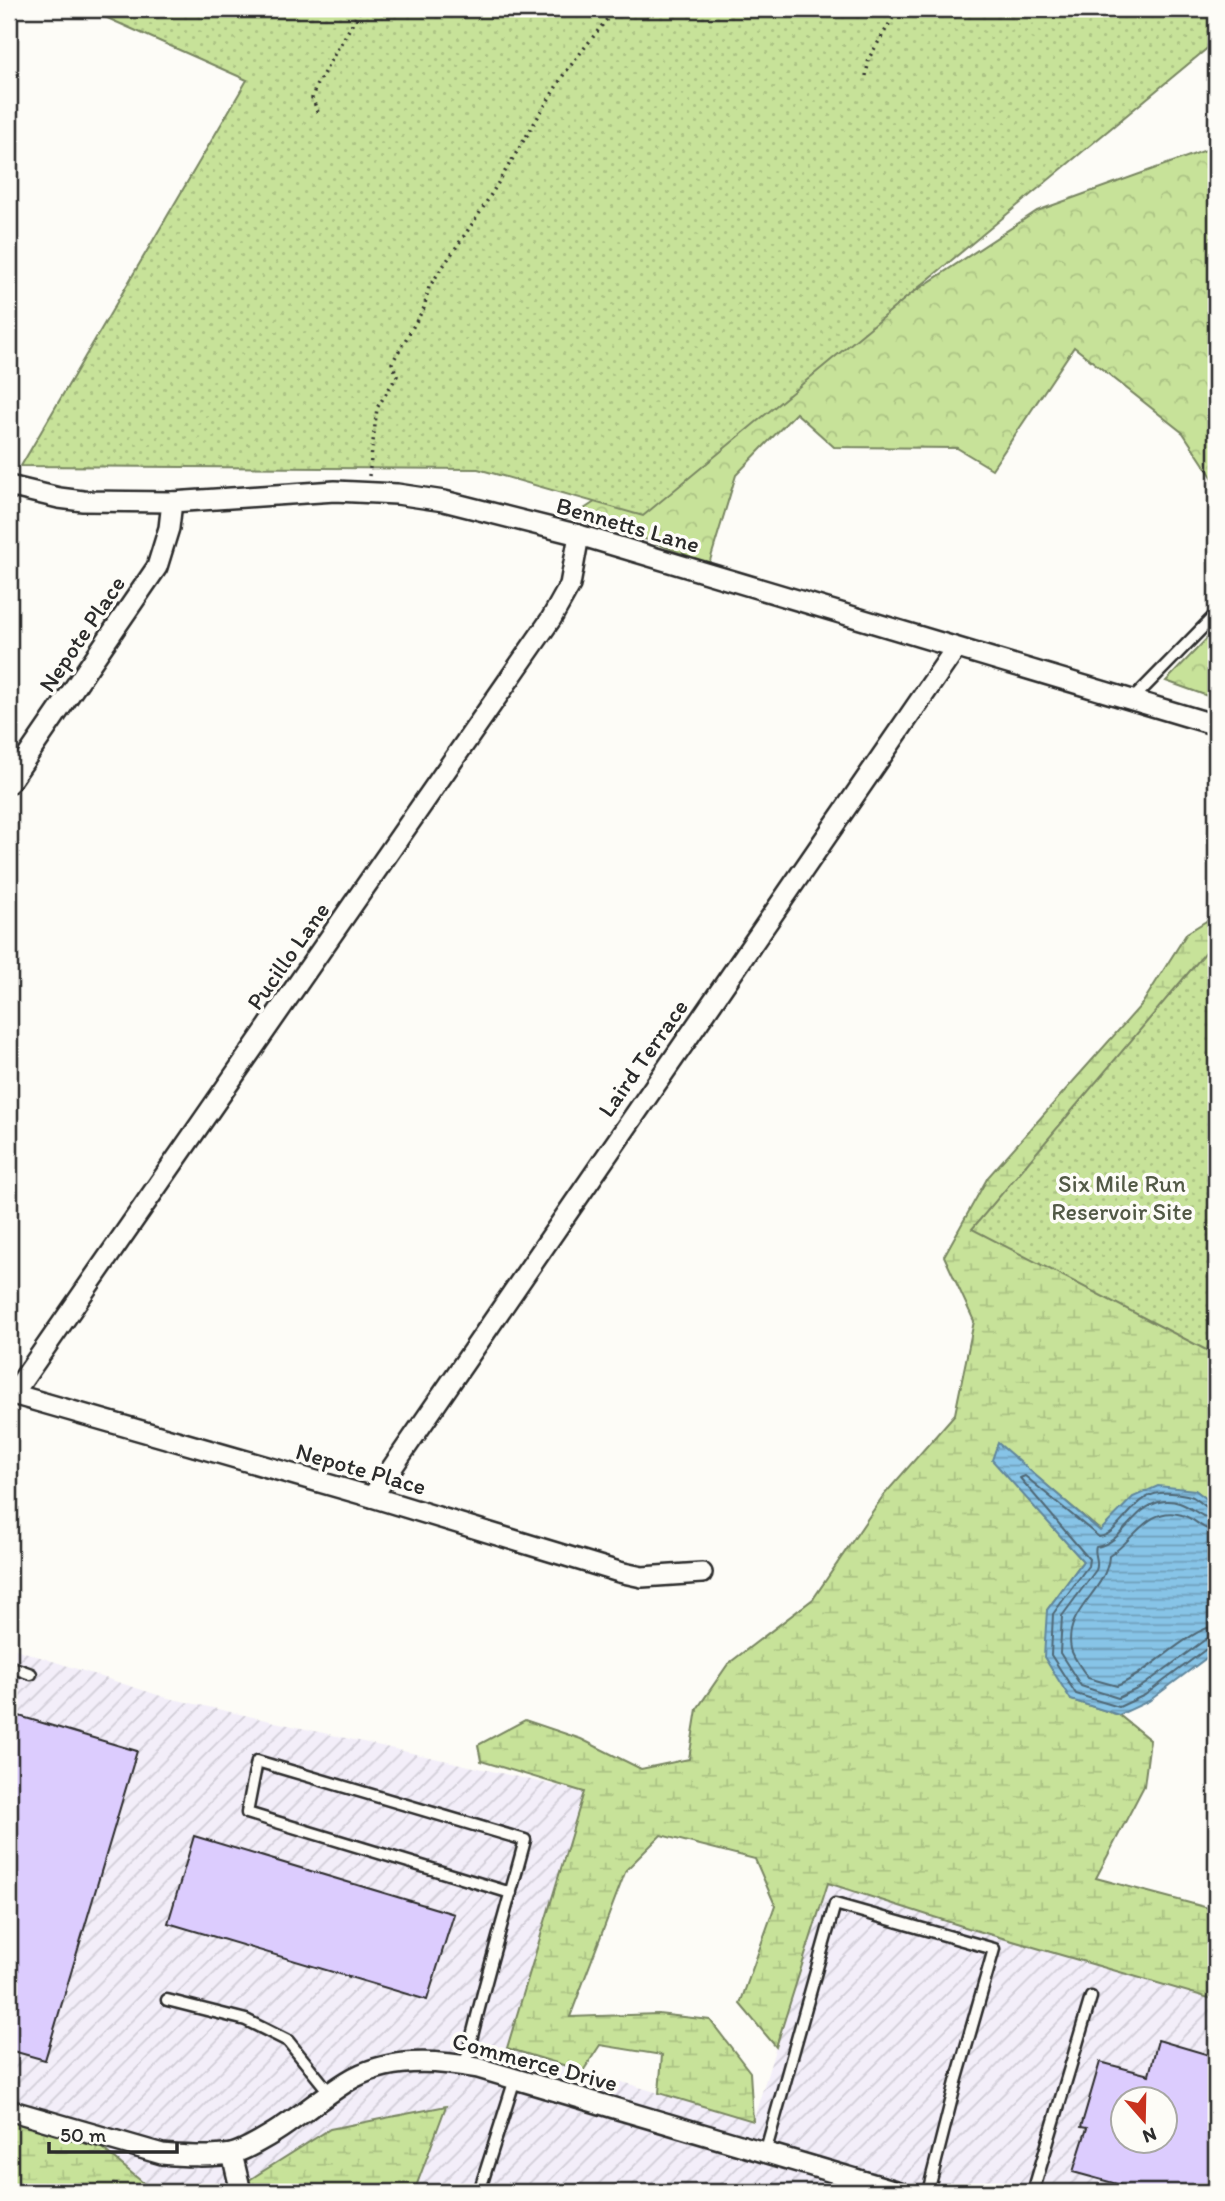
<svg xmlns="http://www.w3.org/2000/svg" width="1225" height="2201" viewBox="0 0 1225 2201" font-family="Itim,sans-serif">
  <style>
    .industrial { fill: url(#industrial-furrows); fill-rule: evenodd }
    .forest { fill: url(#forest-crowns); stroke: #798662; stroke-width: 2 }
    .wetland { fill: url(#wetland-marsh); stroke: #798662; stroke-width: 2 }
    .park { fill: url(#park-dots); stroke: #798662; stroke-width: 2 }
    .water { fill: url(#water-rules); stroke: #62879c; stroke-width: 2 }
    .lines { fill: none; stroke-linecap: round; stroke-linejoin: round }
    .shore { stroke: #506876; stroke-width: 2 }
    .building { fill: #dcccfe; stroke: #2b2b2b; stroke-width: 2; fill-rule: evenodd }
    .service-casing { stroke: #2b2b2b; stroke-width: 15 }
    .minor-casing { stroke: #2b2b2b; stroke-width: 24 }
    .path { stroke: #2b2b2b; stroke-width: 3.5; stroke-dasharray: 2 5; stroke-linecap: butt }
    .service { stroke: #fdfcf7; stroke-width: 10 }
    .minor { stroke: #fdfcf7; stroke-width: 19 }
    .labels { text-anchor: middle; stroke-width: 7; stroke-linejoin: round; paint-order: stroke }
    .street-label { font-size: 24px; fill: #2b2b2b; stroke: #fdfcf7 }
    .park-label { font-size: 24px; fill: #525946; stroke: #fdfcf7 }
  </style>
  <defs>
    <pattern id="industrial-furrows" width="10" height="10" patternUnits="userSpaceOnUse" patternTransform="scale(1.75)"><rect width="10" height="10" fill="#f3eef9"/><path d="M-1 1l2-2M0 10L10 0M9 11l2-2" fill="none" stroke="#d0ccd6"/></pattern>
    <pattern id="forest-crowns" width="20" height="18" patternUnits="userSpaceOnUse" patternTransform="scale(1.75)"><rect width="20" height="18" fill="#c7e299"/><path d="M2 6a3 3 0 1 1 6 0M12 15a3 3 0 1 1 6 0" fill="none" stroke="#abc284"/></pattern>
    <pattern id="wetland-marsh" width="20" height="14" patternUnits="userSpaceOnUse" patternTransform="scale(1.75)"><rect width="20" height="14" fill="#c7e299"/><path d="M1 5h8M5 5V1M11 12h8M15 12V8" fill="none" stroke="#abc284"/></pattern>
    <pattern id="park-dots" width="8" height="8" patternUnits="userSpaceOnUse" patternTransform="scale(1.75)"><rect width="8" height="8" fill="#c7e299"/><path d="M2 2h.1M6 6h.1" fill="none" stroke="#abc284" stroke-width="1.8" stroke-linecap="round"/></pattern>
    <pattern id="water-rules" width="6" height="5" patternUnits="userSpaceOnUse" patternTransform="scale(1.75)"><rect width="6" height="5" fill="#87c4e7"/><path d="M0 2.5h6" fill="none" stroke="#6f9fbb"/></pattern>
  </defs>
  <rect width="100%" height="100%" fill="#fdfcf7"/>
  <filter id="ink" filterUnits="userSpaceOnUse"><feTurbulence type="fractalNoise" baseFrequency=".0143" numOctaves="2"/><feDisplacementMap in="SourceGraphic" scale="14" xChannelSelector="R" yChannelSelector="G"/><feConvolveMatrix kernelMatrix="1 2 1 2 8 2 1 2 1" color-interpolation-filters="sRGB"/></filter>
  <g filter="url(#ink)">
    <path class="industrial" d="M9 1647 164 1697 584 1792 508 2048 753 2121 827 1882 968 1928 1216 2000V2192H9ZM1124 2100H1166V2142H1124Z"/>
    <g class="forest">
      <path d="M1216 140V483L1183 433 1074 347 992 469 957 448 834 447 796 413 736 475 709 564 578 513 1037 211 1209 149Z"/>
      <path d="M1216 629V699L1166 681Z"/>
    </g>
    <g class="wetland">
      <path d="M1216 915V1506L1195 1490 1133 1498 1101 1531 998 1444 993 1460 1083 1561 1047 1610 1071 1700 1119 1715 1150 1740 1144 1786 1096 1878 1216 1910V2000L968 1928 828 1883 776 2047 740 2004 775 1905 755 1859 661 1835 626 1870 570 2017 658 2014 710 2020 750 2072 753 2121 659 2093 662 2055 600 2045 583 2071 507 2048 584 1792 481 1761 478 1745 525 1720 581 1739 641 1769 689 1759 697 1709 728 1664 813 1599 883 1496 955 1414 974 1321 944 1256 988 1177 1142 1004 1187 933Z"/>
      <path d="M446 2106 414 2192H230L330 2129Z"/>
      <path d="M9 2116 90 2138 154 2192H9Z"/>
    </g>
    <g class="park">
      <path d="M87 9H1216V41L643 516 478 469 21 466 247 80Z"/>
      <path d="M1216 940V1355L972 1229Z"/>
    </g>
    <path class="water" d="M998 1443 1100 1531 1133 1497 1158 1486 1195 1490 1216 1506V1649L1213 1653 1149 1701 1119 1715 1071 1700 1044 1657 1047 1610 1083 1561 992 1460Z"/>
    <g class="lines">
      <g class="shore">
        <path d="M1216 1511C1206 1510 1202 1502 1193 1497 1186 1494 1169 1492 1160 1493 1133 1495 1121 1534 1099 1537L1025 1476 1020 1478 1089 1559 1088 1566 1053 1614 1051 1655 1076 1694 1119 1707 1145 1695 1209 1647 1216 1645"/>
        <path d="M1216 1520C1197 1519 1186 1496 1159 1502 1132 1509 1123 1543 1096 1547 1093 1553 1100 1561 1096 1570L1062 1616 1060 1653 1081 1686 1118 1698 1141 1687 1206 1639 1216 1636"/>
        <path d="M1216 1531C1201 1530 1195 1518 1182 1515 1148 1505 1134 1541 1109 1556 1107 1592 1063 1610 1071 1649 1073 1658 1083 1670 1088 1678L1117 1686C1146 1675 1192 1627 1216 1626"/>
      </g>
    </g>
    <g class="building">
      <path d="M9 1713 137 1751 45 2060 9 2050Z"/>
      <path d="M194 1836 454 1914 427 2000 168 1923Z"/>
      <path d="M1158 2040 1216 2057V2192H1139V2190L1073 2172 1087 2128 1081 2127 1100 2062 1149 2075ZM1124 2100H1166V2142H1124Z"/>
    </g>
    <g class="lines">
      <defs>
        <g id="service">
          <path d="M1132 700 1216 614"/>
          <path d="M9 1666 31 1674"/>
          <path d="M167 2000 246 2020 288 2041 330 2093"/>
          <path d="M465 2066C482 1989 505 1915 525 1840L257 1761 247 1813 511 1893"/>
          <path d="M765 2153 835 1904 994 1949 956 2082 928 2192"/>
          <path d="M479 2192 515 2079"/>
          <path d="M1033 2192 1091 1997"/>
        </g>
        <g id="minor">
          <path d="M9 486 59 498 83 501 172 502 335 491 397 494 444 501 579 535 1216 725"/>
          <path d="M9 783 157 567 169 528 172 502"/>
          <path d="M9 1393 372 1497 619 1572 642 1577 702 1573"/>
          <path d="M13 1394 551 619 570 585 579 535"/>
          <path d="M372 1497 956 648"/>
          <path d="M9 2110 162 2154C180 2156 213 2157 231 2154 243 2152 276 2132 287 2124 307 2110 327 2094 348 2081 387 2057 435 2060 478 2068L900 2192"/>
          <path d="M232 2154 241 2192"/>
        </g>
      </defs>
      <use href="#service" class="service-casing"/>
      <use href="#minor" class="minor-casing"/>
      <g class="path">
        <path d="M866 76 869 58 898 9"/>
        <path d="M318 112 312 98 316 86 361 9"/>
        <path d="M369 476 377 408 397 376 392 363 424 308 429 287 481 211 564 74 615 9"/>
      </g>
      <use href="#service" class="service"/>
      <use href="#minor" class="minor"/>
    </g>
  </g>
  <g class="labels">
    <g class="street-label">
      <text transform="translate(628 525) rotate(16)" y="8">Bennetts Lane</text>
      <text transform="translate(82 634) rotate(-56)" y="8">Nepote Place</text>
      <text transform="translate(288 956) rotate(-55)" y="8">Pucillo Lane</text>
      <text transform="translate(643 1058) rotate(-55)" y="8">Laird Terrace</text>
      <text transform="translate(361 1469) rotate(16)" y="8">Nepote Place</text>
      <text transform="translate(535 2062) rotate(15)" y="8">Commerce Drive</text>
    </g>
    <g class="park-label">
      <text x="1122" y="1192">Six Mile Run<tspan x="1122" dy="28">Reservoir Site</tspan></text>
    </g>
  </g>
  <rect width="1225" height="2201" fill="none" stroke="#fdfcf7" stroke-width="35"/>
  <rect x="18" y="18" width="1190" height="2166" fill="none" stroke="#2b2b2b" stroke-width="2.5" filter="url(#ink)"/>
  <g transform="translate(1144 2120) rotate(160)"><circle r="33" fill="#fdfcf7" stroke="#a9a8a5" stroke-width="2"/>
  <path d="M0-5L12 26L0 18L-12 26Z" fill="#c8321e"/>
  <text y="-10" font-size="19" font-weight="bold" text-anchor="middle" fill="#2b2b2b">N</text>
  </g>
  <path d="M49 2142v10h128v-10" fill="none" stroke="#2b2b2b" stroke-width="3.5"/>
  <text x="60" y="2142" font-size="21" fill="#2b2b2b" stroke="#fdfcf7" stroke-width="5" paint-order="stroke">50 m</text>
</svg>
